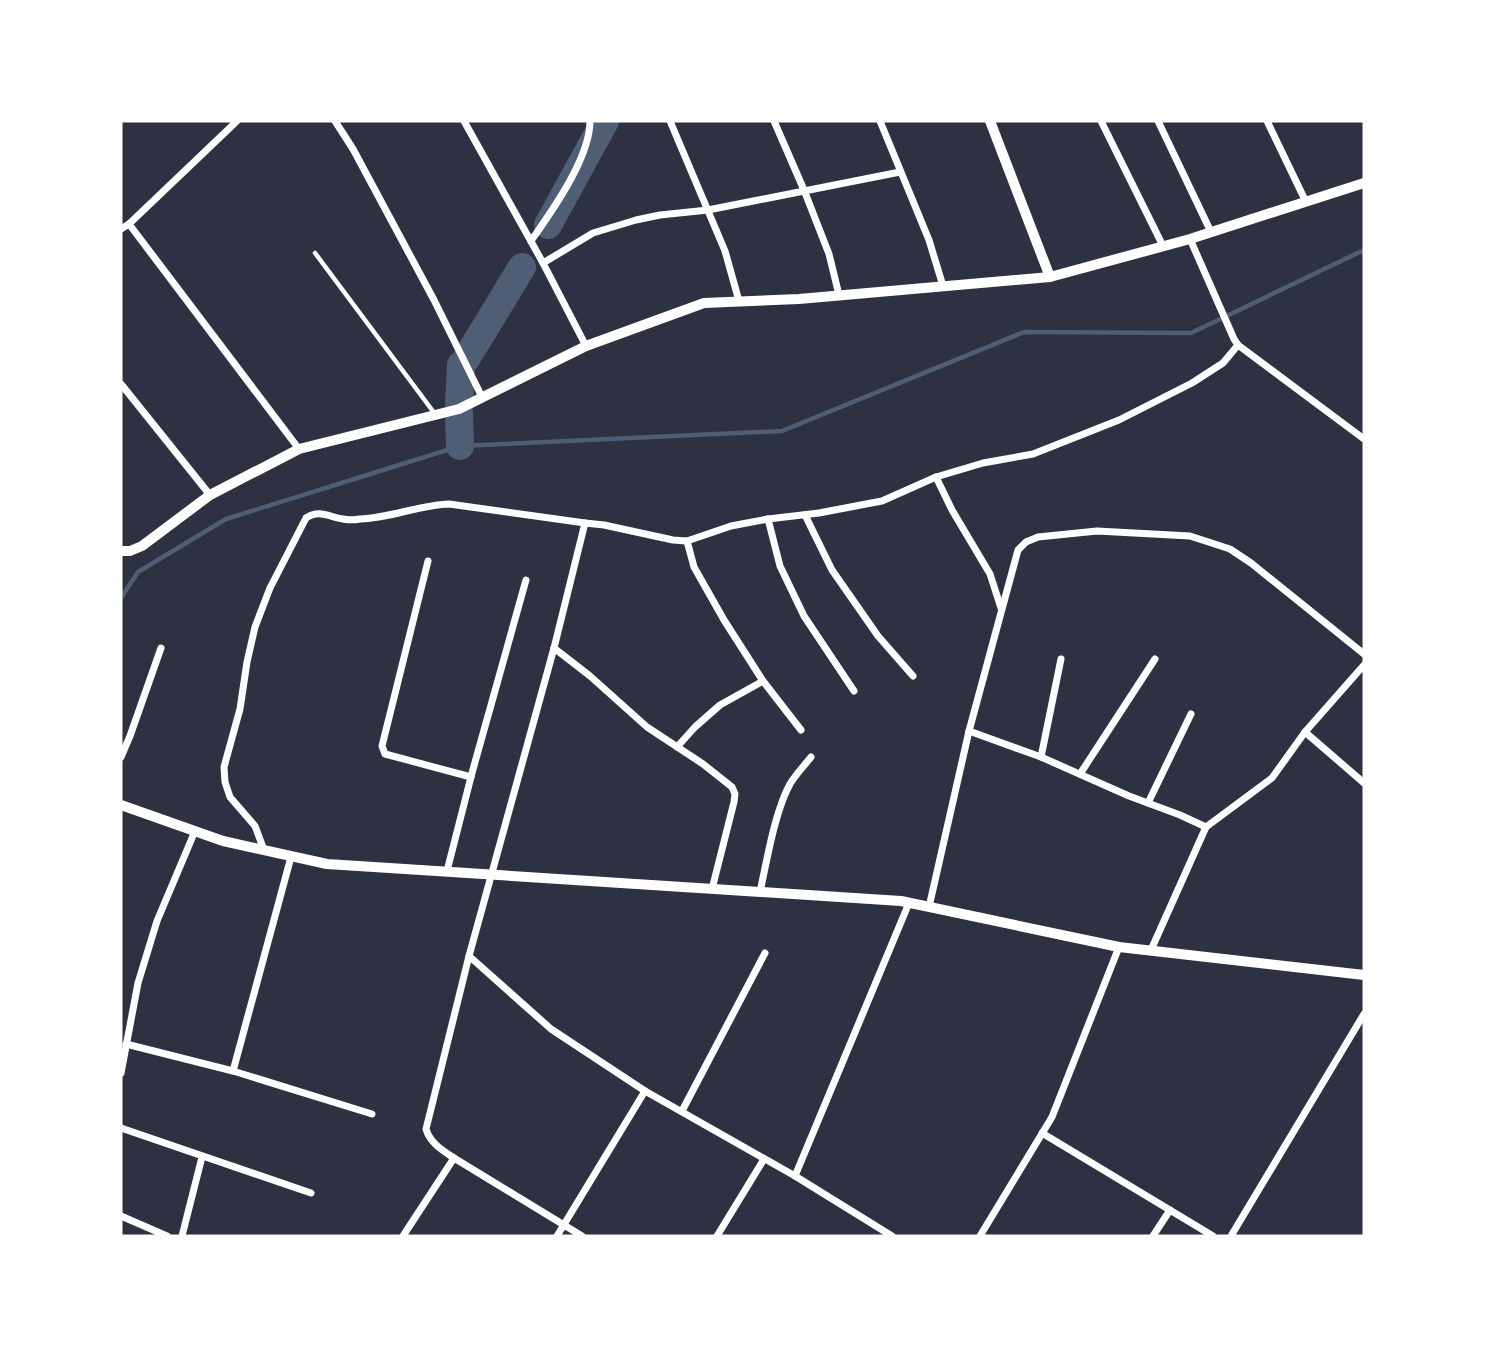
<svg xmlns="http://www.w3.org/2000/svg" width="1485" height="1357" viewBox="0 0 1485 1357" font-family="Roboto,sans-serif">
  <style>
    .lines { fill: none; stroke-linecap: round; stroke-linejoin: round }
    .stream { stroke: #4f5d75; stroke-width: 4.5 }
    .river { stroke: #4f5d75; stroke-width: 28 }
    .service { stroke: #fff; stroke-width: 4.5 }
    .minor { stroke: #fff; stroke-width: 7 }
    .tertiary { stroke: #fff; stroke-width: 10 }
  </style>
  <rect width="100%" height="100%" fill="#2d3142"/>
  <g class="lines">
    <path class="stream" d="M121 598 138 572 226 519 460 446 782 431 1024 332 1191 333 1364 250"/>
    <g class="river">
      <path d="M548 225 605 121"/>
      <path d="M466 359 522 267"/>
      <path d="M459 404 461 365"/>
      <path d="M459 413 460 446"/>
    </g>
    <path class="service" d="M315 253 435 414"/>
    <g class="minor">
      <path d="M335 121 353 149 434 300 482 397"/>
      <path d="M464 121 543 263 586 346"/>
      <path d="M670 121 725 251 739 301"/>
      <path d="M774 121 804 190 829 254 839 295"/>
      <path d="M880 121 929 240 943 286"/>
      <path d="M1101 121 1163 246"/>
      <path d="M1158 121 1211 232"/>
      <path d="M1267 121 1306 202"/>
      <path d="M129 224 299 449"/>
      <path d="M121 229 129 224 237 121"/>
      <path d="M1190 239 1234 339 1238 345 1364 439"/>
      <path d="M531 241C552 211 590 158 590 121"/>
      <path d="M543 263 593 233 636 220 660 215 708 210 900 172"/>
      <path d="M121 384 210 495"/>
      <path d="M936 477 952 510 990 574 1001 608"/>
      <path d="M805 515 832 570 878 636 913 676"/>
      <path d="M768 519 780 566 804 616 854 691"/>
      <path d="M687 541 694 567 724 620 763 681 801 730"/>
      <path d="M428 561 382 746 385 754 471 777"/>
      <path d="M554 648 590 676 647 727 703 764 732 787 735 794 734 802 712 889"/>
      <path d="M969 731 1041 757 1129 796 1180 815 1206 827"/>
      <path d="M1305 732 1364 783"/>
      <path d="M677 747 695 727 720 705 763 681"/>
      <path d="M121 757 130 736 161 648"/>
      <path d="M1041 757 1061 659"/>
      <path d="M1080 774 1155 659"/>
      <path d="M1148 803 1191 714"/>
      <path d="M264 850 255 826 230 797 225 782 224 767 240 709 247 662 255 627 270 588 306 518C319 509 329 517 343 519 348 520 355 520 360 519 390 518 419 505 449 504L585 523"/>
      <path d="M447 871 472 773 526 580"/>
      <path d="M760 892C767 860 775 811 790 784 796 774 804 766 811 757"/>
      <path d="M929 907 969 731 1018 550 1026 542 1038 537 1097 531 1190 536 1230 549 1251 563 1364 654"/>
      <path d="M1151 950 1206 827 1272 778 1305 732 1364 665"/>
      <path d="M469 956 551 1029 645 1091 795 1176 892 1236"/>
      <path d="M126 1044 233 1071 372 1114"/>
      <path d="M233 1071 291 857"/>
      <path d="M121 1073 138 983 157 921 195 831"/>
      <path d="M682 1111 765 953"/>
      <path d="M121 1128 311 1193"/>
      <path d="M1042 1133 1213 1236"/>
      <path d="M795 1176 909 903"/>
      <path d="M121 1216 167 1236"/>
      <path d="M182 1236 202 1157"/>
      <path d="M403 1236 454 1158"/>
      <path d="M557 1236 645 1091"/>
      <path d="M582 1236 454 1158C442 1150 430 1143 426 1129L469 956 554 648 585 523 604 525 673 540 687 541 731 526 768 519 819 513 882 501 936 477 983 463 1033 454 1119 420 1192 383 1223 363 1238 345"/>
      <path d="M717 1236 764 1159"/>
      <path d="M980 1236 1052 1117 1119 947"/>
      <path d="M1153 1236 1170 1210"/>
      <path d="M1231 1236 1364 1014"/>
    </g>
    <g class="tertiary">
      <path d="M990 121 1050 277"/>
      <path d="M121 551H130L142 546 210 495 299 449 459 409 586 346 693 307 704 303 799 299 1050 277 1190 239 1364 183"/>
      <path d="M121 805 223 841 327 864 901 901 1119 947 1364 975"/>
    </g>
  </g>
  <rect width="1485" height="1357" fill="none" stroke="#ffffff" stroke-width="245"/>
</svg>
